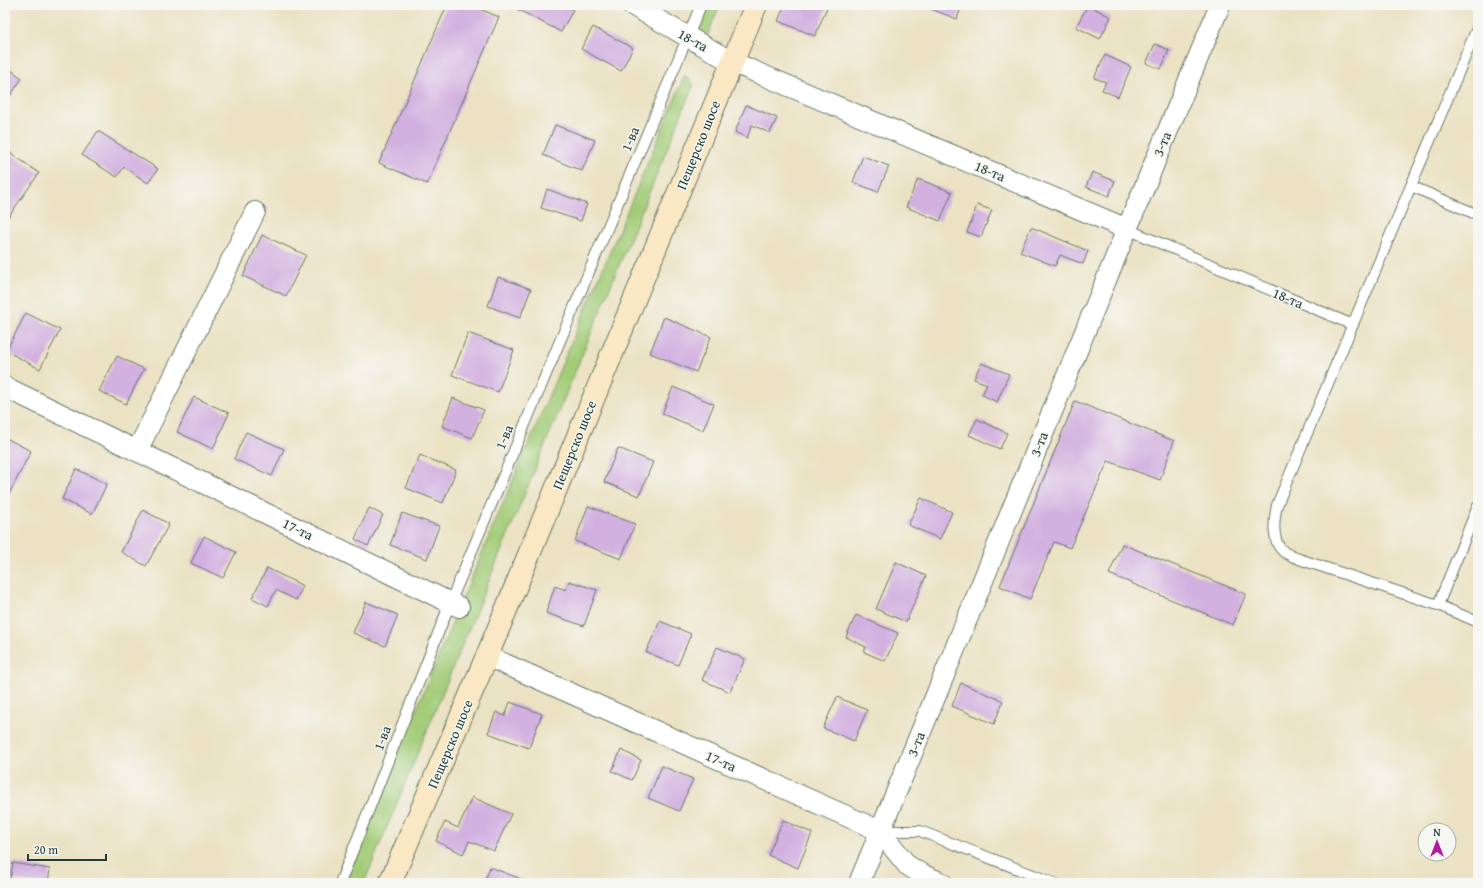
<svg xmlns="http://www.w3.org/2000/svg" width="1483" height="888" viewBox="0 0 1483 888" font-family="'Gentium Book Plus',serif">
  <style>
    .green { fill: #a3cc78; stroke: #618456 }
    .building { fill: #d2b0e0 }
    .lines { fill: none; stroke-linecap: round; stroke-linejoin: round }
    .service-casing { stroke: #676; stroke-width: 12 }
    .minor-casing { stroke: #676; stroke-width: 22 }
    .secondary-casing { stroke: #676; stroke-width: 24 }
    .service { stroke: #fff; stroke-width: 10 }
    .minor { stroke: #fff; stroke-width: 20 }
    .secondary { stroke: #fae7c3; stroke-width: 22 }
    .labels { text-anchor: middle; stroke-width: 3; stroke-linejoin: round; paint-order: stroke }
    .street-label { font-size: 14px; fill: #1f3d34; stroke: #f6f6f2 }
  </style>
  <rect width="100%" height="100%" fill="#f6f6f2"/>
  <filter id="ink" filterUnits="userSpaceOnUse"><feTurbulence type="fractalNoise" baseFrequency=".025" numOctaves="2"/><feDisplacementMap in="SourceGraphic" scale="8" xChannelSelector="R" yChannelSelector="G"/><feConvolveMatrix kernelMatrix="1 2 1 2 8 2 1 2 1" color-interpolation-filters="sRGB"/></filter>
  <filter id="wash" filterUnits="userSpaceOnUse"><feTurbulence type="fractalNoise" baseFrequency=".012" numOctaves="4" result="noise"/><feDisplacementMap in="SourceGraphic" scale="16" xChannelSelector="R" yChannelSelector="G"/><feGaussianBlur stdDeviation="0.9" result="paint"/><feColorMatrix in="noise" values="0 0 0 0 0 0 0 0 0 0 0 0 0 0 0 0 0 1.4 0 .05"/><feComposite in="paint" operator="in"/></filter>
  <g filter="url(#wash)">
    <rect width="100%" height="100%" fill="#ebe2c3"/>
    <g class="green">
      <path d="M703 5H720L703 46 688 37Z"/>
      <path d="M685 75 694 84 364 883H344L459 607Z"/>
    </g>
    <g id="blocks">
      <g class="building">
        <path d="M447 5H470L499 17 427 184 379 163Z"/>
        <path d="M516 5H564L573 10 561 32 515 8Z"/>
        <path d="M785 5H828L815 36 778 21Z"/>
        <path d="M920 5H962L957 19Z"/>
        <path d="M1088 5 1111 17 1100 39 1076 27Z"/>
        <path d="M593 27 633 48 621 71 581 49Z"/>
        <path d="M1155 44 1169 50 1161 69 1146 63Z"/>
        <path d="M1105 55 1131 67 1118 97 1102 90 1106 82 1094 78Z"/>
        <path d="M5 66 22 78 5 104Z"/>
        <path d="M746 105 777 118 770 133 752 125 747 138 735 132Z"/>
        <path d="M555 125 595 140 582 171 543 155Z"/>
        <path d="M98 131 158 169 148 183 124 167 117 177 82 155Z"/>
        <path d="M5 149 39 173 9 216 5 214Z"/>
        <path d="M863 156 889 166 878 192 853 182Z"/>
        <path d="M1092 172 1115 181 1109 196 1086 187Z"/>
        <path d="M918 179 952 192 940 221 906 207Z"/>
        <path d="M547 189 587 204 581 221 541 208Z"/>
        <path d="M977 205 992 210 981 237 967 232Z"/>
        <path d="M1031 227 1088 251 1083 264 1060 255 1055 266 1020 252Z"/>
        <path d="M262 235 306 255 286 296 243 276Z"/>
        <path d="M498 277 531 289 520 318 488 306Z"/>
        <path d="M26 313 60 330 40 369 6 351Z"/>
        <path d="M664 317 711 337 696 372 650 353Z"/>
        <path d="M468 333 514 350 498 392 452 375Z"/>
        <path d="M117 356 144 369 126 404 99 391Z"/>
        <path d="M981 363 1009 374 997 402 982 395 987 384 974 379Z"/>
        <path d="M673 387 714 404 703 430 662 414Z"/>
        <path d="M194 397 229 413 213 449 177 432Z"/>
        <path d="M453 398 484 410 472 438 442 426Z"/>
        <path d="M1075 401 1174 441 1160 480 1108 461 1070 548 1054 542 1030 599 1000 586Z"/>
        <path d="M977 419 1007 433 1000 449 969 435Z"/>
        <path d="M246 432 284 449 272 476 234 459Z"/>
        <path d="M6 438 31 451 9 494 5 492Z"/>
        <path d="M618 448 653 462 639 496 604 482Z"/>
        <path d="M420 455 456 470 443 503 406 488Z"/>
        <path d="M76 469 107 484 92 514 62 499Z"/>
        <path d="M921 498 952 512 940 539 908 525Z"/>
        <path d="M588 506 635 524 621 559 575 541Z"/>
        <path d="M369 508 383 515 368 546 355 539Z"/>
        <path d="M143 510 169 524 146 566 121 552Z"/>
        <path d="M402 513 439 526 427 559 390 545Z"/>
        <path d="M204 536 236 552 223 578 191 563Z"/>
        <path d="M1122 544 1246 594 1233 625 1109 574Z"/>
        <path d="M896 562 926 576 906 622 876 609Z"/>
        <path d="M267 568 303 586 296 600 276 590 268 606 252 598Z"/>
        <path d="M569 581 597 590 584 626 546 613 555 586 566 590Z"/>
        <path d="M366 602 398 615 385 646 353 633Z"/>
        <path d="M856 615 898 633 885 661 864 652 866 647 846 637Z"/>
        <path d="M660 621 691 634 678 665 646 652Z"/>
        <path d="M717 647 745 659 730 692 702 680Z"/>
        <path d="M961 683 1003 701 994 724 952 706Z"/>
        <path d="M837 697 867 710 854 741 823 728Z"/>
        <path d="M510 702 542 714 529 748 488 733 496 712 505 716Z"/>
        <path d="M621 750 641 760 632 780 612 771Z"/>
        <path d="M662 766 693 779 679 811 648 798Z"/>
        <path d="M472 797 511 814 494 851 469 841 463 854 436 841 445 822 458 828Z"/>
        <path d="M783 820 812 833 798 868 768 855Z"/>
        <path d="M13 863 50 869 48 883H29V882L10 879Z"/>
        <path d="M490 867 531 883H484Z"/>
      </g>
    </g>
  </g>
  <g filter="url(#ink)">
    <use href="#blocks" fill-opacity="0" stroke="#676" stroke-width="1"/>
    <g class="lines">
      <defs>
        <g id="service">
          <path d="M1478 26 1277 505C1274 519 1271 542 1284 552 1288 555 1294 557 1299 559L1438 605 1478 622"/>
          <path d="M1411 186 1478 215"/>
          <path d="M1127 229 1353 325"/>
          <path d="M1438 605 1478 506"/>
          <path d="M880 831H920L1054 883"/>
          <path d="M340 883 450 603 701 5"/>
        </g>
        <g id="minor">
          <path d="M632 5 732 62 1127 229"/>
          <path d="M5 387 459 607"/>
          <path d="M137 451 255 212"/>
          <path d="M487 656 880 831 907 865 923 875 942 883"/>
          <path d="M859 883 1127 229 1220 5"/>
        </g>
        <path id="secondary" d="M390 883 487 656 756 5"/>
      </defs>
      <use href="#service" class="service-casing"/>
      <use href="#minor" class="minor-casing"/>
      <use href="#secondary" class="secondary-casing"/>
      <use href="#service" class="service"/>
      <use href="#minor" class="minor"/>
      <use href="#secondary" class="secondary"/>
    </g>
  </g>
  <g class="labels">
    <g class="street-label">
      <text transform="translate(693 40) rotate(29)" y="5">18-та</text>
      <text transform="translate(630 139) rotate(-67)" y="5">1-ва</text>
      <text transform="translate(1162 144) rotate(-67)" y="5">3-та</text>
      <text transform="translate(698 145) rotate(-68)" y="5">Пещерско шосе</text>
      <text transform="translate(990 171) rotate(23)" y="5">18-та</text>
      <text transform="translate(1288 298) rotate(23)" y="5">18-та</text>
      <text transform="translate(504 437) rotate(-67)" y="5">1-ва</text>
      <text transform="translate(1039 444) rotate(-68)" y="5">3-та</text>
      <text transform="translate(574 445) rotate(-68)" y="5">Пещерско шосе</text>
      <text transform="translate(298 529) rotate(26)" y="5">17-та</text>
      <text transform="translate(382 738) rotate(-69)" y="5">1-ва</text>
      <text transform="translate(450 744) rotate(-67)" y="5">Пещерско шосе</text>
      <text transform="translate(916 744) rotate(-68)" y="5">3-та</text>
      <text transform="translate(721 761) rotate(24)" y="5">17-та</text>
    </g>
  </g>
  <rect width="1483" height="888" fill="none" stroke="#f6f6f2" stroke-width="20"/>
  <g transform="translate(1437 842)"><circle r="19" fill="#f6f6f2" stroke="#a0aca6"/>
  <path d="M0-3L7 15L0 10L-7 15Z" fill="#b5179e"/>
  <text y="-6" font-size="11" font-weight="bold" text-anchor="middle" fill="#1f3d34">N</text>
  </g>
  <path d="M28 854v6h78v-6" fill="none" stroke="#1f3d34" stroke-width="2"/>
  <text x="34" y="854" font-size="12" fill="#1f3d34" stroke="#f6f6f2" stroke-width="3" paint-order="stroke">20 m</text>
</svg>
